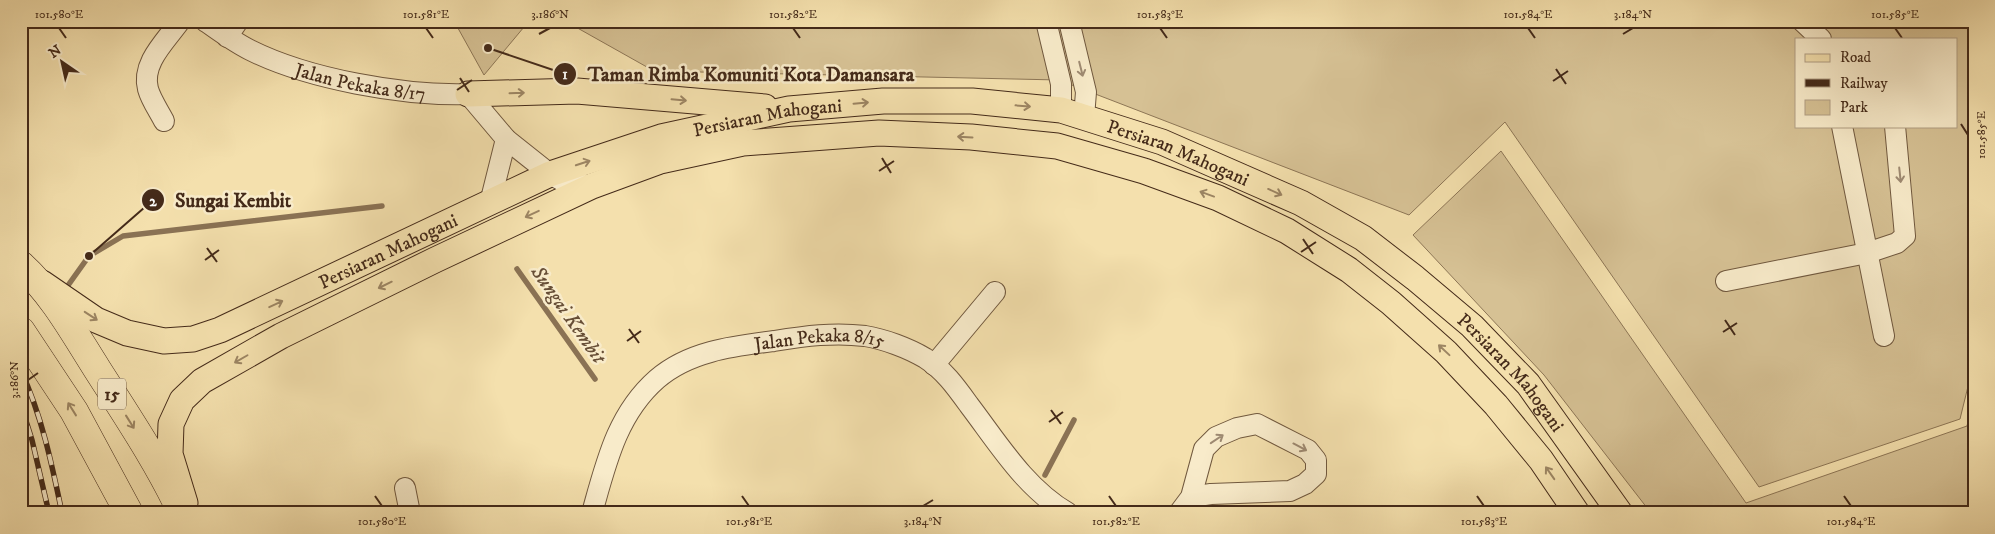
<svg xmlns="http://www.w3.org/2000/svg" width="1995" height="534" viewBox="0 0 1995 534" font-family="'IM FELL DW Pica',serif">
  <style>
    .green { fill: #d6c194; stroke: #8d7656; fill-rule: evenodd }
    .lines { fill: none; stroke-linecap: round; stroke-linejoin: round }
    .stream { stroke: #8a7254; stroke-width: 5.5 }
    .minor-casing { stroke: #70583e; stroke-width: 22 }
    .major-casing { stroke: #442a19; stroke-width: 27 }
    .highway-casing { stroke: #442a19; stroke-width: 29 }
    .minor { stroke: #f8ebca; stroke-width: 20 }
    .major { stroke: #f4e0ad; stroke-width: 25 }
    .highway { stroke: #f4e0ad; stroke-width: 28 }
    .rail-casing { stroke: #442a19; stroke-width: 5.5 }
    .rail { stroke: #f8ebca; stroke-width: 4; stroke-dasharray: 11; stroke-linecap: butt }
    .oneway { stroke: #9e8a72 }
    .oneway2 { stroke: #9c8563 }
    .ticks { fill: none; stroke: #442a19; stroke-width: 2 }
    .labels { text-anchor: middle; stroke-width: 5; stroke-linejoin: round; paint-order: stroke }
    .shield { fill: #f8ebca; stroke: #7a644e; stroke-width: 1 }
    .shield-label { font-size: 18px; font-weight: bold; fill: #442a19 }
    .street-label { font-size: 19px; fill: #442a19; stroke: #f8ebca }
    .water-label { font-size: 20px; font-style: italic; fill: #674e36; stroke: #f8ebca }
    .leader { fill: none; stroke: #442a19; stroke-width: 2 }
    .callout-dot { fill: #442a19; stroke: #f8ebca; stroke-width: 2 }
    .mark-label { font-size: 15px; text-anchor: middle; font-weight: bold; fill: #fff }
    .callout-label { font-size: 20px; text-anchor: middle; font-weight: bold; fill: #442a19; stroke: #f8ebca; stroke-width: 5; stroke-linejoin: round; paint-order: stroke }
    .neatline { fill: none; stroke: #442a19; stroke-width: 2 }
    .ticks-label { font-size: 12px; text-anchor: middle; fill: #442a19 }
  </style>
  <rect width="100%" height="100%" fill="#f4e0ad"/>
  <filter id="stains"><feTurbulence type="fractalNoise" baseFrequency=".004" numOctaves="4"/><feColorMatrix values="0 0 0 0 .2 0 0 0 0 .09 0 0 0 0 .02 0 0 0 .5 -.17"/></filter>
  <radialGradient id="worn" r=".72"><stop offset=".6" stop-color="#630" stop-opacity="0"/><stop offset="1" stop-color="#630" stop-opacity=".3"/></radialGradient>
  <g class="green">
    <path d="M454 21H529L484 75Z"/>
    <path d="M565 21H1974V362L1960 419 1759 487 1505 122 1409 215 1059 80 654 71ZM1796 39H1956V126H1796Z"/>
    <path d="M1501 151 1746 503 1967 426 1974 397V513H1651L1544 375 1413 235Z"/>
  </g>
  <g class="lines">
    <g class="stream">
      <path d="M517 269 595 379"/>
      <path d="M69 284 89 256 123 236 382 206"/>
      <path d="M1045 475 1074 420"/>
      <path d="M1024 513 1025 511"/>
    </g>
    <defs>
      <g id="minor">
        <path id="s1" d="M205 21C219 31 234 42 250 50 308 79 403 96 468 94L506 139 550 174 566 183 592 186"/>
        <path d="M1046 21 1061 84V110"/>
        <path d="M1069 21 1086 92 1084 117"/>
        <path d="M1802 21 1821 39"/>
        <path d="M227 37 238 21"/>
        <path d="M164 121C159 111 151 100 148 89 141 63 166 41 180 21"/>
        <path d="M1842 126 1884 336"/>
        <path d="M490 203 506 139"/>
        <path d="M1726 281 1867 253 1897 243 1905 236 1895 126"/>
        <path d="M934 365 995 292"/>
        <path d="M405 488 410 513"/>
        <path id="s2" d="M592 513C606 463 617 414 657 379 689 351 734 346 774 341 805 336 834 332 865 336 884 339 908 348 925 358 944 370 956 387 969 405 998 443 1025 488 1068 513"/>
        <path d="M1179 513 1191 497 1204 449 1216 437 1237 428 1257 424 1308 450 1316 460V474L1305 484 1290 491 1211 494 1191 497"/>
      </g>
      <g id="major">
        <path d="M468 94 577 91 765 107"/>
        <path id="s3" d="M42 283 96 320 127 333 164 341 193 339 220 330 550 174 661 137 789 109 883 101H972L1061 110 1162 142 1301 203 1363 238 1415 278 1472 326 1528 384 1620 513"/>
        <path d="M185 503 170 454 171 424 182 400 202 381 281 336 435 260 592 186 660 161 743 143 879 133 971 137 1057 146 1144 171 1218 198 1287 231 1349 270 1391 303 1446 352 1496 405 1541 460 1577 513"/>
      </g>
      <g id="highway">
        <path d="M21 265C53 294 74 333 97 369 127 416 158 462 182 513"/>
        <path d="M21 331 74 411 129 513"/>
      </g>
    </defs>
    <use href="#minor" class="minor-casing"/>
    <use href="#major" class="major-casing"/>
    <use href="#highway" class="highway-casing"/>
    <use href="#minor" class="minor"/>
    <use href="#major" class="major"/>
    <use href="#highway" class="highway"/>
    <defs>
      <g id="rail">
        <path d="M21 371C42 416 52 465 62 513"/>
        <path d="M21 405 32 440 49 513"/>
      </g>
    </defs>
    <use href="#rail" class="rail-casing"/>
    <use href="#rail" class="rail"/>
  </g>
  <defs><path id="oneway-shaft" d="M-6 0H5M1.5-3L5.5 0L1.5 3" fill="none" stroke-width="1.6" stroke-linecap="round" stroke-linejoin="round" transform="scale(1.25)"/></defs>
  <g class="oneway">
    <use href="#oneway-shaft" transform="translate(1081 69) rotate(76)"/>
    <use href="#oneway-shaft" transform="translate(1900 175) rotate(84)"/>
    <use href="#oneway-shaft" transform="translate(1217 439) rotate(-34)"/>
    <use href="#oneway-shaft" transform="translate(1300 447) rotate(28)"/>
  </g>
  <g class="oneway2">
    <use href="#oneway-shaft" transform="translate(517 93) rotate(-2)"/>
    <use href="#oneway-shaft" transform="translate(679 100) rotate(5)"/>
    <use href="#oneway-shaft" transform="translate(861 103) rotate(-5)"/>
    <use href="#oneway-shaft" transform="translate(1023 106) rotate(5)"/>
    <use href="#oneway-shaft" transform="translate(965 137) rotate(-177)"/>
    <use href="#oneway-shaft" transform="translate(583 163) rotate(-18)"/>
    <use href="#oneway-shaft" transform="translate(1275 192) rotate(24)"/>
    <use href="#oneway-shaft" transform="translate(1207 194) rotate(-160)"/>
    <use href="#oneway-shaft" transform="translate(532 214) rotate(155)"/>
    <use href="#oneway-shaft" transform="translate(385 285) rotate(154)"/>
    <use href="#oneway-shaft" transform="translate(276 304) rotate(-25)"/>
    <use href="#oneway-shaft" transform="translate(91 316) rotate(33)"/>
    <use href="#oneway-shaft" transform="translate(1444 350) rotate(-137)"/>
    <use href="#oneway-shaft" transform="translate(241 359) rotate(150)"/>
    <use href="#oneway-shaft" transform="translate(72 409) rotate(-122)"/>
    <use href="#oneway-shaft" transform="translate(130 422) rotate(58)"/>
    <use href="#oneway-shaft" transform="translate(1550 473) rotate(-125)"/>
  </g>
  <path class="ticks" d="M59 28 66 38M426 28 433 38M793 28 800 38M1160 28 1167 38M1528 28 1535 38M1895 28 1902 38M539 34 550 28M1623 34 1633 28M1556 69 1566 84M460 78 469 92M1553 81 1568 71M457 90 472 80M1961 124 1968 135M882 158 891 173M879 171 894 161M1303 239 1313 254M207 248 217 262M1301 252 1316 242M205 260 219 250M1725 320 1735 335M629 329 639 343M1723 332 1737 323M627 341 641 331M28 380 38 373M1051 410 1061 424M1049 422 1063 412M375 496 382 506M742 496 749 506M1109 496 1116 506M1477 496 1484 506M1844 496 1851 506M923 506 933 500"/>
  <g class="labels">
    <rect class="shield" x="98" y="378.5" width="28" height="31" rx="4"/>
    <g class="shield-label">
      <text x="112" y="400">15</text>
    </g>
    <g class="street-label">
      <text dy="7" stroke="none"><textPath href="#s1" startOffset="169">Jalan Pekaka 8/17</textPath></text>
      <text dy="7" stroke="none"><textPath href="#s3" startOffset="785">Persiaran Mahogani</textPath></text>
      <text dy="7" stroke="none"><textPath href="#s3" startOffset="1205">Persiaran Mahogani</textPath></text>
      <text dy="7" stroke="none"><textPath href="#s3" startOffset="380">Persiaran Mahogani</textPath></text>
      <text dy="7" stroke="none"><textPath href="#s2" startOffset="322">Jalan Pekaka 8/15</textPath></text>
      <text dy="7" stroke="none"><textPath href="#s3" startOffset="1610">Persiaran Mahogani</textPath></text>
    </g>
    <g class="water-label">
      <text transform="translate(569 314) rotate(55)" y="7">Sungai Kembit</text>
    </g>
  </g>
  <path class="leader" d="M488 48L565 74M89 256L153 200"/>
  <g class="callout-dot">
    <circle cx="488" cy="48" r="5"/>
    <circle cx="89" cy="256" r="5"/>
    <circle cx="565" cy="74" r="12"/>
    <circle cx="153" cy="200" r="12"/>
  </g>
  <g class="mark-label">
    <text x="565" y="79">1</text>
    <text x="153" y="206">2</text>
  </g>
  <g class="callout-label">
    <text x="751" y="81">Taman Rimba Komuniti Kota Damansara</text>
    <text x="233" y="207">Sungai Kembit</text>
  </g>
  <rect width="1995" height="534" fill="none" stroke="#f4e0ad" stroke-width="55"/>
  <rect x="1795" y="38" width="162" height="90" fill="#f8ebca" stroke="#b09e83"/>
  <rect x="1805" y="54" width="25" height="8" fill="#f4e0ad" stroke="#b09e83"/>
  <text x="1840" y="62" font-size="15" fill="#442a19">Road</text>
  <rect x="1805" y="79" width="25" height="8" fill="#442a19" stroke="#b09e83"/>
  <text x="1840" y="88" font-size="15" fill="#442a19">Railway</text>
  <rect x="1805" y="100" width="25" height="15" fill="#d6c194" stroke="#b09e83"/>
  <text x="1840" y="112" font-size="15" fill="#442a19">Park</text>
  <g transform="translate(62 62) rotate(326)" stroke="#f8ebca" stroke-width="4" paint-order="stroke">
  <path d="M0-4L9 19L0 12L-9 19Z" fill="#442a19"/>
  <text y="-8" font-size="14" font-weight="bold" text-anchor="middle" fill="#442a19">N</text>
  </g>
  <rect x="28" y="28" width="1940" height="478" class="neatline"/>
  <g class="ticks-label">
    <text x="59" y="18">101.580°E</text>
    <text x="426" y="18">101.581°E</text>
    <text x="550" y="18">3.186°N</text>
    <text x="793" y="18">101.582°E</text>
    <text x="1160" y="18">101.583°E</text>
    <text x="1528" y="18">101.584°E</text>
    <text x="1633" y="18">3.184°N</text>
    <text x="1895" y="18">101.585°E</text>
    <text transform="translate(1981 135) rotate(-90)" y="4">101.585°E</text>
    <text transform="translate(14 380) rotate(-90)" y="4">3.186°N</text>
    <text x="382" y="525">101.580°E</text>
    <text x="749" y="525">101.581°E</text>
    <text x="923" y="525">3.184°N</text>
    <text x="1116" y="525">101.582°E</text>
    <text x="1484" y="525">101.583°E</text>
    <text x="1851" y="525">101.584°E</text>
  </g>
  <rect width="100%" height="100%" filter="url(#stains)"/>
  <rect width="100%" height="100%" fill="url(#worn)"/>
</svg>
